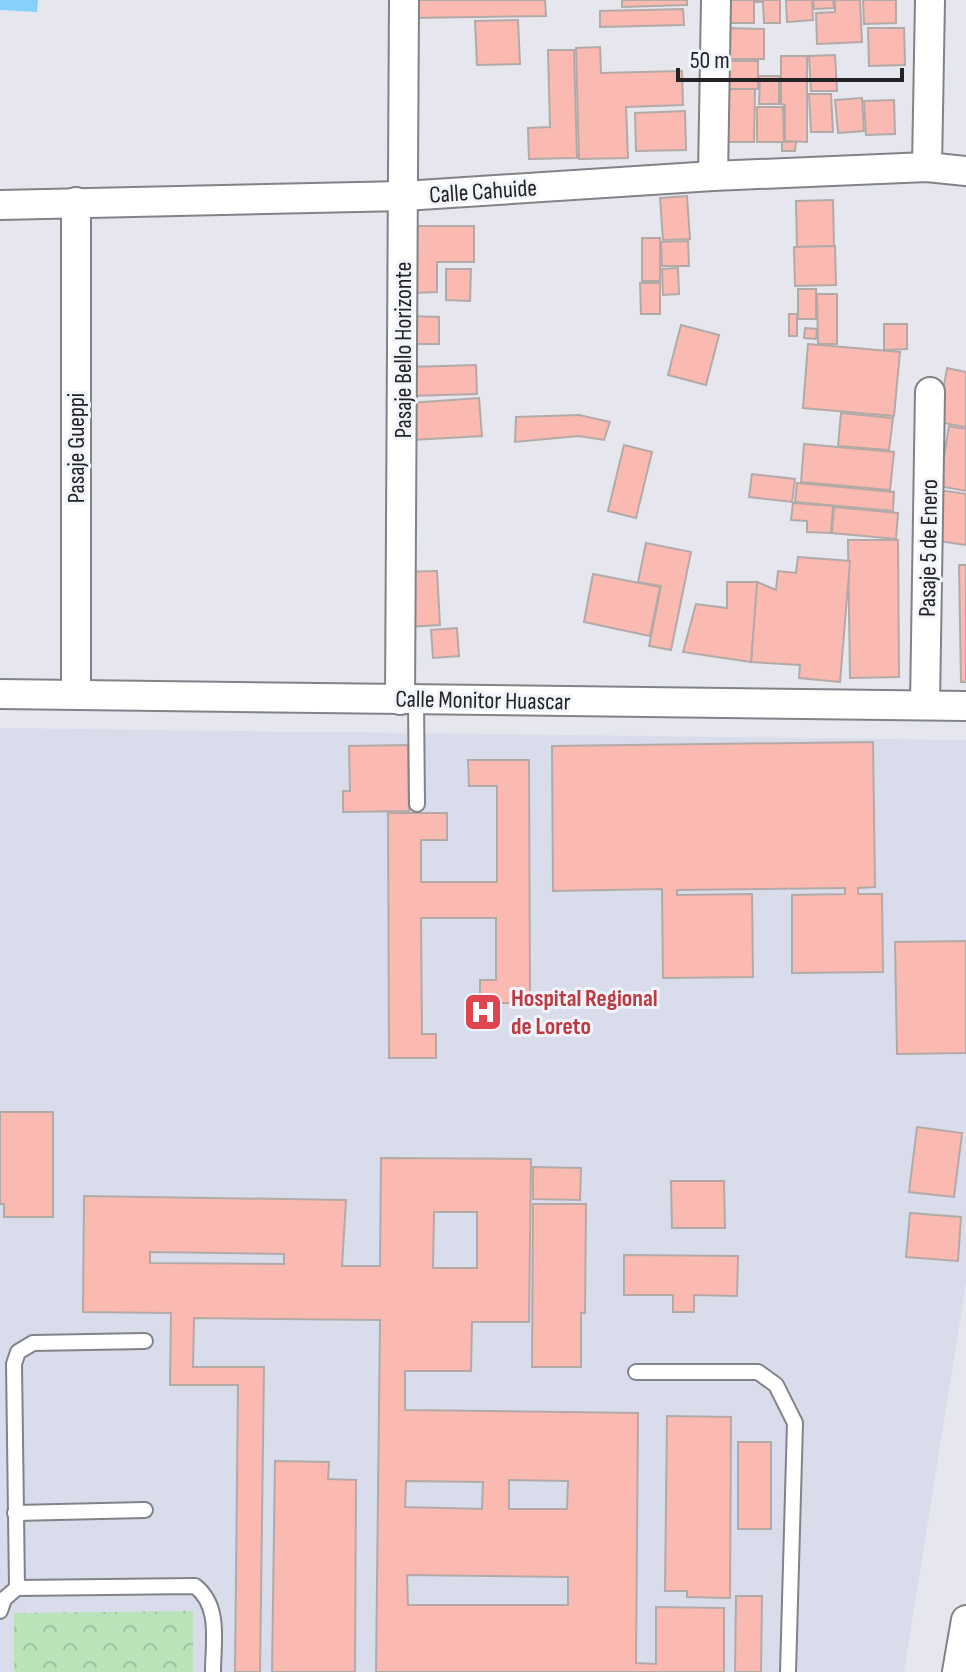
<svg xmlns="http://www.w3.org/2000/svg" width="966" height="1672" viewBox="0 0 966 1672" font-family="'Sofia Sans Condensed',sans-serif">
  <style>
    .built { fill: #d9dceb }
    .park { fill: url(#park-crowns) }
    .water { fill: #85d1fc }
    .building { fill: #fbbab1; stroke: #b3aaa8; stroke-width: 2; fill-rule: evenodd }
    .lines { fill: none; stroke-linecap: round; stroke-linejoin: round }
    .lane-casing { stroke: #818389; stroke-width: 18 }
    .street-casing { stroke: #818389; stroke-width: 32 }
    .lane { stroke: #fff; stroke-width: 14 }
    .street { stroke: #fff; stroke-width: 28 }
    .labels { text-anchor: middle; stroke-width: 6; stroke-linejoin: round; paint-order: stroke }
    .street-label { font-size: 24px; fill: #232326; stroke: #f2f4fb }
    .health-label { font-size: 24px; font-weight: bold; fill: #be3a42; stroke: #f2f4fb; text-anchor: start }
  </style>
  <defs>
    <pattern id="park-crowns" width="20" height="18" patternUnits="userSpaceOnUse" patternTransform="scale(2)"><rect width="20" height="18" fill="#bbe3b9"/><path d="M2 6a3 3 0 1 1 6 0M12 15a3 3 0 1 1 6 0" fill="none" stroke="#a0c29f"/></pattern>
  </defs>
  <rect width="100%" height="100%" fill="#e5e6ee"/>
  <path class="built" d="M0 728 966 740V1283L904 1672H0Z"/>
  <path class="park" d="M193 1611V1672H14V1613Z"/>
  <path class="water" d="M0 0H38L37 12 0 10Z"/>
  <g class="building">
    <path d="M410 0H545L546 16 411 18Z"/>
    <path d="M622 0H687V5L622 7Z"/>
    <path d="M725 0H780V23H764L763 2H754V23H725Z"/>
    <path d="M786 0H812L813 20 787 22Z"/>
    <path d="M813 0H833L834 8 814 9Z"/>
    <path d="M835 0H860L862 42 817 44 816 13 835 12Z"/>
    <path d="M863 0H896V23L864 24Z"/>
    <path d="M683 9 684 25 600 27V11Z"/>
    <path d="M518 20 520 64 477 65 475 21Z"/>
    <path d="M727 28 764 29V59H727Z"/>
    <path d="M868 28H904L905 65 869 66Z"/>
    <path d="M600 47 601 73 682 71 683 105 626 107 628 158 579 159 576 48Z"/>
    <path d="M548 50H574L577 158 529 159 528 128 550 127Z"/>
    <path d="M835 55 837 91H811L809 56Z"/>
    <path d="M781 56H807V142L785 141V105L781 104Z"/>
    <rect x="724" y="61" width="34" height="28"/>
    <path d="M760 76H779V104H759Z"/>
    <path d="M725 89H755L754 142H725Z"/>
    <path d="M809 94H831L833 132H811Z"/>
    <path d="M862 98 864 131 838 133 835 100Z"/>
    <path d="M894 100 895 134 866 135 864 101Z"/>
    <path d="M757 107H783L784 142H757Z"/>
    <path d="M685 111 686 150 636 151 635 113Z"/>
    <path d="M782 142H796L795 151H782Z"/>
    <path d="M687 196 690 239 663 240 660 198Z"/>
    <path d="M833 200 834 246 797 247 796 201Z"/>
    <path d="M415 226H474V262H437V292L415 293Z"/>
    <rect x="642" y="238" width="18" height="43"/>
    <path d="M688 241 689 266H662L661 242Z"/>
    <path d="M835 246 836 285 795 286 794 247Z"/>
    <path d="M678 268 679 294 663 295 662 269Z"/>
    <path d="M446 269H471L470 301 446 300Z"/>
    <path d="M640 283H660V314H641Z"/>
    <rect x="798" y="289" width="18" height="30"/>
    <path d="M817 294H837V344H818Z"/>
    <rect x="789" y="314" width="8" height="22"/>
    <path d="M411 316 439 317V344H411Z"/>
    <path d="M884 324H907V349L884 350Z"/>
    <path d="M681 325 719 335 706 385 668 375Z"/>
    <path d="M805 328 817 329 816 339 804 338Z"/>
    <path d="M808 344 900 352 894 416 803 408Z"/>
    <path d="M476 365 477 394 409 396 408 367Z"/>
    <path d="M947 368 966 372V427L938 422Z"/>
    <path d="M479 398 482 436 413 440 410 403Z"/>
    <path d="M841 413 893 418 889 450 838 446Z"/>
    <path d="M579 415 610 422 604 440 579 436 515 442 516 417Z"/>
    <path d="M949 426 966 429V491L939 486Z"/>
    <path d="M804 444 894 452 890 490 801 482Z"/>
    <path d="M624 445 652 452 636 518 608 511Z"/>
    <path d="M752 474 795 479 792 502 749 497Z"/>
    <path d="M797 483 894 492 893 511 795 502Z"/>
    <path d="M939 490 966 494V545L931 540Z"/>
    <path d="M793 503 833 506 831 533 807 532V521L791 520Z"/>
    <path d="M834 507 898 513 896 539 832 533Z"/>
    <path d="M848 540H898L899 677 850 678Z"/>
    <path d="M646 543 691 552 671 650 649 646 661 586 638 582Z"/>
    <path d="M798 557 850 561 840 682 799 678 800 665 751 662 757 582 776 590 778 571 796 573Z"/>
    <path d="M959 565H966V682H961Z"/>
    <path d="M437 571 440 625 405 627 402 572Z"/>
    <path d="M593 574 660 587 650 636 584 622Z"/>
    <path d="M727 582H757L751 662 683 652 696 604 727 608Z"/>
    <path d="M457 628 459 656 433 658 431 630Z"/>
    <path d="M873 742 875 887 858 888V894H882L883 972 792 973V895L845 894V888L677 890V895L752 894 753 977 663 978 662 889 553 891 552 746Z"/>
    <path d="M408 745 409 811 343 812V791H350L349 746Z"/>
    <path d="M468 760H529L530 1003H480V980H496V918H421L422 1034H436V1058H389L388 813H447V840H421V882H497V786H469Z"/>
    <path d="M966 941V1053L897 1054 895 942Z"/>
    <path d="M0 1112H53V1217H4V1204H0Z"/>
    <path d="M917 1127 962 1133 954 1197 909 1192Z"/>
    <path d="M381 1158 531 1159 529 1322H472L471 1371H405V1410L638 1413 636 1663 656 1664V1607L724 1608V1672H376L380 1320 194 1318 193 1367H264L260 1672H235L238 1385H170L171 1313 83 1312 84 1196 346 1200 342 1266H380ZM434 1212H477V1268H433ZM150 1252 284 1254V1264L150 1263ZM509 1480 568 1481 567 1509H509ZM406 1481 483 1482 482 1509 405 1507ZM407 1575 568 1577V1605H408Z"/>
    <path d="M533 1167 581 1168 580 1200 533 1199Z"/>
    <path d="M671 1181H724L725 1228H672Z"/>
    <path d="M533 1204H586L585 1313H581V1367H532Z"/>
    <path d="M910 1213 961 1217 958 1261 906 1257Z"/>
    <path d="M624 1255 738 1256 737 1296 694 1295V1312H673V1295H624Z"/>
    <path d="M667 1416 731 1417 730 1598 687 1597V1591H665Z"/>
    <rect x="738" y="1442" width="33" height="87"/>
    <path d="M275 1461 329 1462 328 1479 356 1480 355 1672H272Z"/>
    <path d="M736 1596H762L761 1672H735Z"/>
  </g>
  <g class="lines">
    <defs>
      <g id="lane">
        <path d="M416 700 417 804"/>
        <path d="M636 1372H758L776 1385 795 1423 788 1672"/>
        <path d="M15 1513 145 1510"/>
        <path d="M17 1588 14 1364 18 1352 33 1343 145 1341"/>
        <path d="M0 1611 4 1599 17 1588 195 1586C221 1606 213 1642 213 1672"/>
      </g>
      <g id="street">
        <path d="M927 167 930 0"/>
        <path d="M713 176 716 0"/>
        <path d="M76 202V694"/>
        <path d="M0 205 404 196 713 176 927 167 966 171"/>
        <path d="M0 694 966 706"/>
        <path d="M400 700 404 0"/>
        <path d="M925 704 930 392"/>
        <path d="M957 1672 966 1620"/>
      </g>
    </defs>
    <use href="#lane" class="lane-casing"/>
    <use href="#street" class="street-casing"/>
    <use href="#lane" class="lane"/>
    <use href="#street" class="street"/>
  </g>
  <defs>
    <symbol id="hospital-square" viewBox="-11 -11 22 22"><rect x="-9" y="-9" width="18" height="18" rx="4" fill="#e0444e" stroke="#f2f4fb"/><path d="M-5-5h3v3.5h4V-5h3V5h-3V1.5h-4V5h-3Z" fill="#fff"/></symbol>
  </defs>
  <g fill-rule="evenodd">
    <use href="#hospital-square" x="461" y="990" width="44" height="44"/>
  </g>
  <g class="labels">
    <g class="street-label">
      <text transform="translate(483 191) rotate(-4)" y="8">Calle Cahuide</text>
      <text transform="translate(403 350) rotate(-90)" y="8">Pasaje Bello Horizonte</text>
      <text transform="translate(76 448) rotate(-90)" y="8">Pasaje Gueppi</text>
      <text transform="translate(928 548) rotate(-89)" y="8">Pasaje 5 de Enero</text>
      <text transform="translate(483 700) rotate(1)" y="8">Calle Monitor Huascar</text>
    </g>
    <g class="health-label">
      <text x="511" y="1006">Hospital Regional<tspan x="511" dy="28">de Loreto</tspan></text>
    </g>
  </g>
  <path d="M678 68v12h224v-12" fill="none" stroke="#232326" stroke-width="4"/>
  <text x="690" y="68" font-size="24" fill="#232326" stroke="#f2f4fb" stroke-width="6" paint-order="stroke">50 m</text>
</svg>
